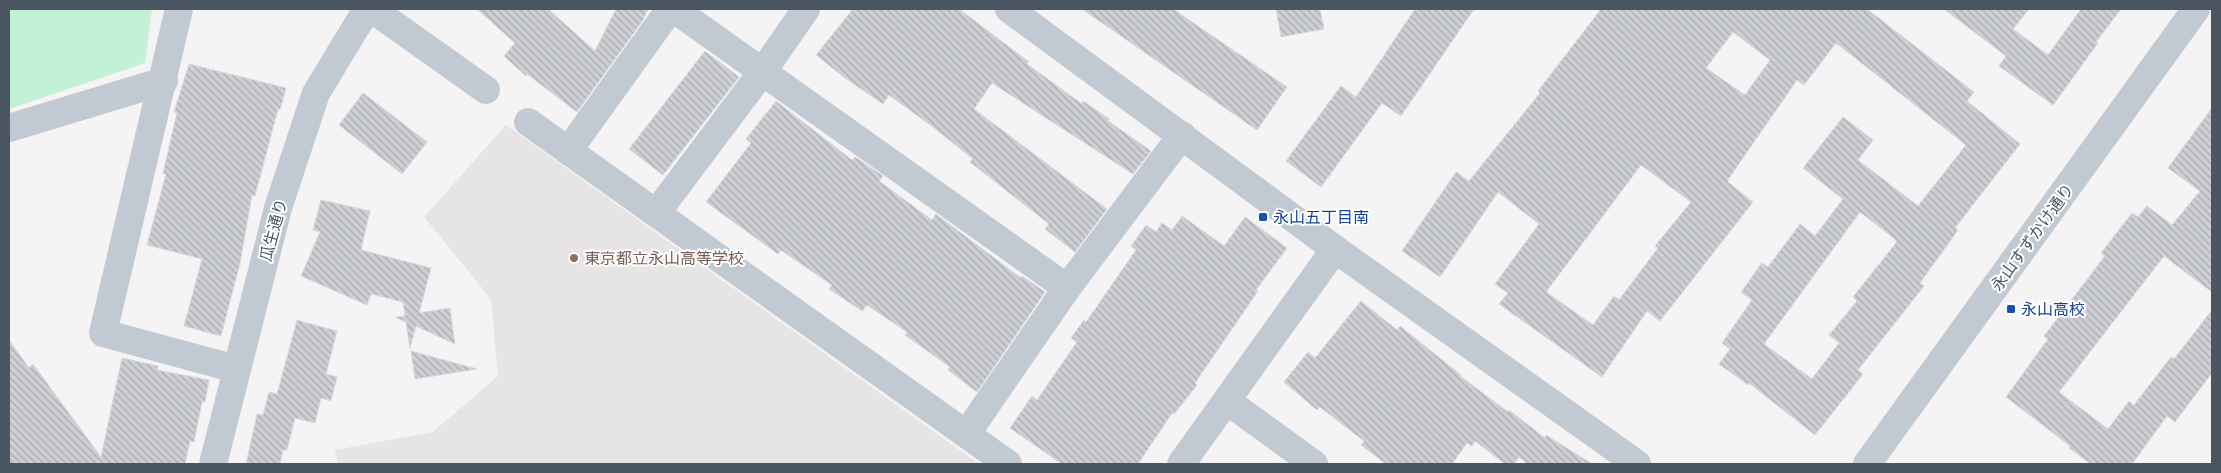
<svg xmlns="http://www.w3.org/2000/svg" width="2221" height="473" viewBox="0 0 2221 473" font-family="'Fira Sans','Noto Sans JP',sans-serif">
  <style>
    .education { fill: #e6e4e5 }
    .park { fill: #c3f1d5 }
    .building { fill: url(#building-back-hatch); stroke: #d7d9de; fill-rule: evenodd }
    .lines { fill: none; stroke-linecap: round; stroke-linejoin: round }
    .minor { stroke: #c1cad2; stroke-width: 28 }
    .transit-dot { fill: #1a4fb4; stroke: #fff; stroke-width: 2 }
    .education-dot { fill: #8d6e63; stroke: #fff; stroke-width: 2 }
    .labels { text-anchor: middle; stroke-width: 4; stroke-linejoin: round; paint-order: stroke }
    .transit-label { font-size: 16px; fill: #164399; stroke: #fff; text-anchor: start }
    .street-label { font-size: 16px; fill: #4a5661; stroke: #fff }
    .education-label { font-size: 16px; fill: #785e54; stroke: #fff; text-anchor: start }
  </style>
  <defs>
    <pattern id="building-back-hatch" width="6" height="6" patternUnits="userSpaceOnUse" patternTransform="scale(1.25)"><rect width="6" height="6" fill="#cdcfd5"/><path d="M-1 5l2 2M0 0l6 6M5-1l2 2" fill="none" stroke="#a8abb0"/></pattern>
  </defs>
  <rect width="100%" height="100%" fill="#f5f3f3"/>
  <path class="education" d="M506 125 979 464H338L335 450 433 432 498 376 491 299 424 217Z"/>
  <path class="park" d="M9 9H152L145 63 9 109Z"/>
  <g class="building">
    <path d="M477 9H548L595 51 616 9H648L643 20 577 112 527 74 526 76 504 56 515 43Z"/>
    <path d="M853 9H959L1029 62 1027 64 1082 104 1083 101 1109 119 1108 121 1151 151 1133 174 992 83 974 109 1107 209 1075 252 1045 229 1049 224 970 162 973 159 937 130 889 95 883 104 845 78 816 55Z"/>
    <path d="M1082 9H1173L1287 87 1257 130Z"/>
    <path d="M1276 9H1320L1324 29 1281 37Z"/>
    <path d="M1415 9H1474L1401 116 1382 103 1321 187 1286 161 1341 86 1356 97Z"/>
    <path d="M1601 9H1867L1974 92 1967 101 2020 144 1955 228 1958 230 1920 283 1924 286 1858 370 1863 374 1815 435 1749 383 1748 385 1719 364 1730 349 1722 343 1752 300 1741 292 1762 263 1768 267 1800 224 1815 236 1843 199 1803 168 1843 117 1873 140 1858 160 1918 206 1966 145 1836 43 1804 85 1797 80 1727 181 1753 202 1660 321 1647 311 1602 377 1499 304 1508 293 1495 284 1539 224 1498 192 1440 277 1402 251 1456 172 1469 181 1540 93 1538 91ZM1733 32 1770 60 1745 95 1706 68ZM1641 165 1691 202 1655 246 1658 248 1619 300 1614 296 1593 325 1546 292ZM1860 212 1896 240V243L1853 297 1857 301 1829 335 1839 343 1812 379 1764 344Z"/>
    <path d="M1944 9H2029L2013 29 2048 55 2081 9H2121L2096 42 2098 43 2053 105 1999 66 2006 56Z"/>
    <path d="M705 51 739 77 663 175 629 149Z"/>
    <path d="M189 64 286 88 280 110 278 109 255 196 252 195 240 263 221 336 184 326 202 259 147 245 166 174 163 173 177 113 174 112Z"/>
    <path d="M363 93 427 142 402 174 339 125Z"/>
    <path d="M776 101 852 160 855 157 883 176 879 181 932 220 936 214 1021 278 1022 276 1045 292 977 392 948 370 950 367 905 335 907 332 867 305 862 311 829 289 832 285 781 250 778 254 706 202 751 143 746 139Z"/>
    <path d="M2212 108V292L2164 256 2059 392 2108 429 2129 401 2134 405 2171 357 2174 359 2212 310V373L2175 422 2167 416 2132 464H2091L2069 448 2070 446 2006 397 2048 339 2044 336 2105 256 2101 253 2132 213 2138 217 2147 206 2172 225 2200 191 2168 168Z"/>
    <path d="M321 200 370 211 361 250 431 268 419 313 450 308 455 344 416 326 410 348 406 322 395 317 405 316 403 302 371 294 367 305 301 276 320 232 313 230Z"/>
    <path d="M1182 216 1224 246 1245 217 1287 248 1256 290 1258 291 1195 383 1197 385 1174 414 1172 413 1138 464H1062L1010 428 1032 396 1037 400 1077 342 1071 338 1084 320 1086 322 1136 250 1131 246 1146 225 1156 232 1162 223 1172 230Z"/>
    <path d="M1361 301 1397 330 1400 326 1461 375 1460 376 1508 412 1509 410 1545 438 1546 435 1592 464H1528L1519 457 1514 464H1505L1475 441 1472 446 1467 443 1452 464H1386L1361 445 1364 441 1320 407 1317 410 1284 382 1308 352 1315 358Z"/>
    <path d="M297 320 337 331 326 374 337 377 331 401 321 398 315 423 295 418 287 450H283L280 464H246L257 414 263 415 269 392 277 394Z"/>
    <path d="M9 340 29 368 33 364 101 457 122 358 158 366 157 370 209 380 205 402H202L194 442 190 441 185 464H9Z"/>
    <path d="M411 351 477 369 415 379Z"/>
  </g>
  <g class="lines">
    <g class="minor">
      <path d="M179 9 103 333 236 369"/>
      <path d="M372 9 486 90"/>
      <path d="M674 9 1067 288"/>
      <path d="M1009 9 1335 249 1637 464"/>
      <path d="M528 122 1008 464"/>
      <path d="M9 128 164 81"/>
      <path d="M568 151 670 9"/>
      <path d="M657 212 763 71 806 9"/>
      <path d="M1227 401 1314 464"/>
      <path d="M967 433 1067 288 1182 135"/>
      <path d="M213 464 278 208 316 93 367 9"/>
      <path d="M1181 464 1335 249"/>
      <path d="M1867 464 2196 9"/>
    </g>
  </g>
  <g class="transit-dot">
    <rect x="1258" y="212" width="10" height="10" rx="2.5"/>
    <rect x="2006" y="304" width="10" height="10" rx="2.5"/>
  </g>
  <circle class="education-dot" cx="574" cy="258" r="5"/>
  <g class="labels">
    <g class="transit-label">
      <text x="1273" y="223">永山五丁目南</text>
      <text x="2021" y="315">永山高校</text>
    </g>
    <g class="street-label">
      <text transform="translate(273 230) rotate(-75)" y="6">瓜生通り</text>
      <text transform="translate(2032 237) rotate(-54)" y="6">永山すずかけ通り</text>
    </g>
    <g class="education-label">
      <text x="584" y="264">東京都立永山高等学校</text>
    </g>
  </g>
  <rect width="2221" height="473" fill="none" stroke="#4a5661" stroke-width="20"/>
</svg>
